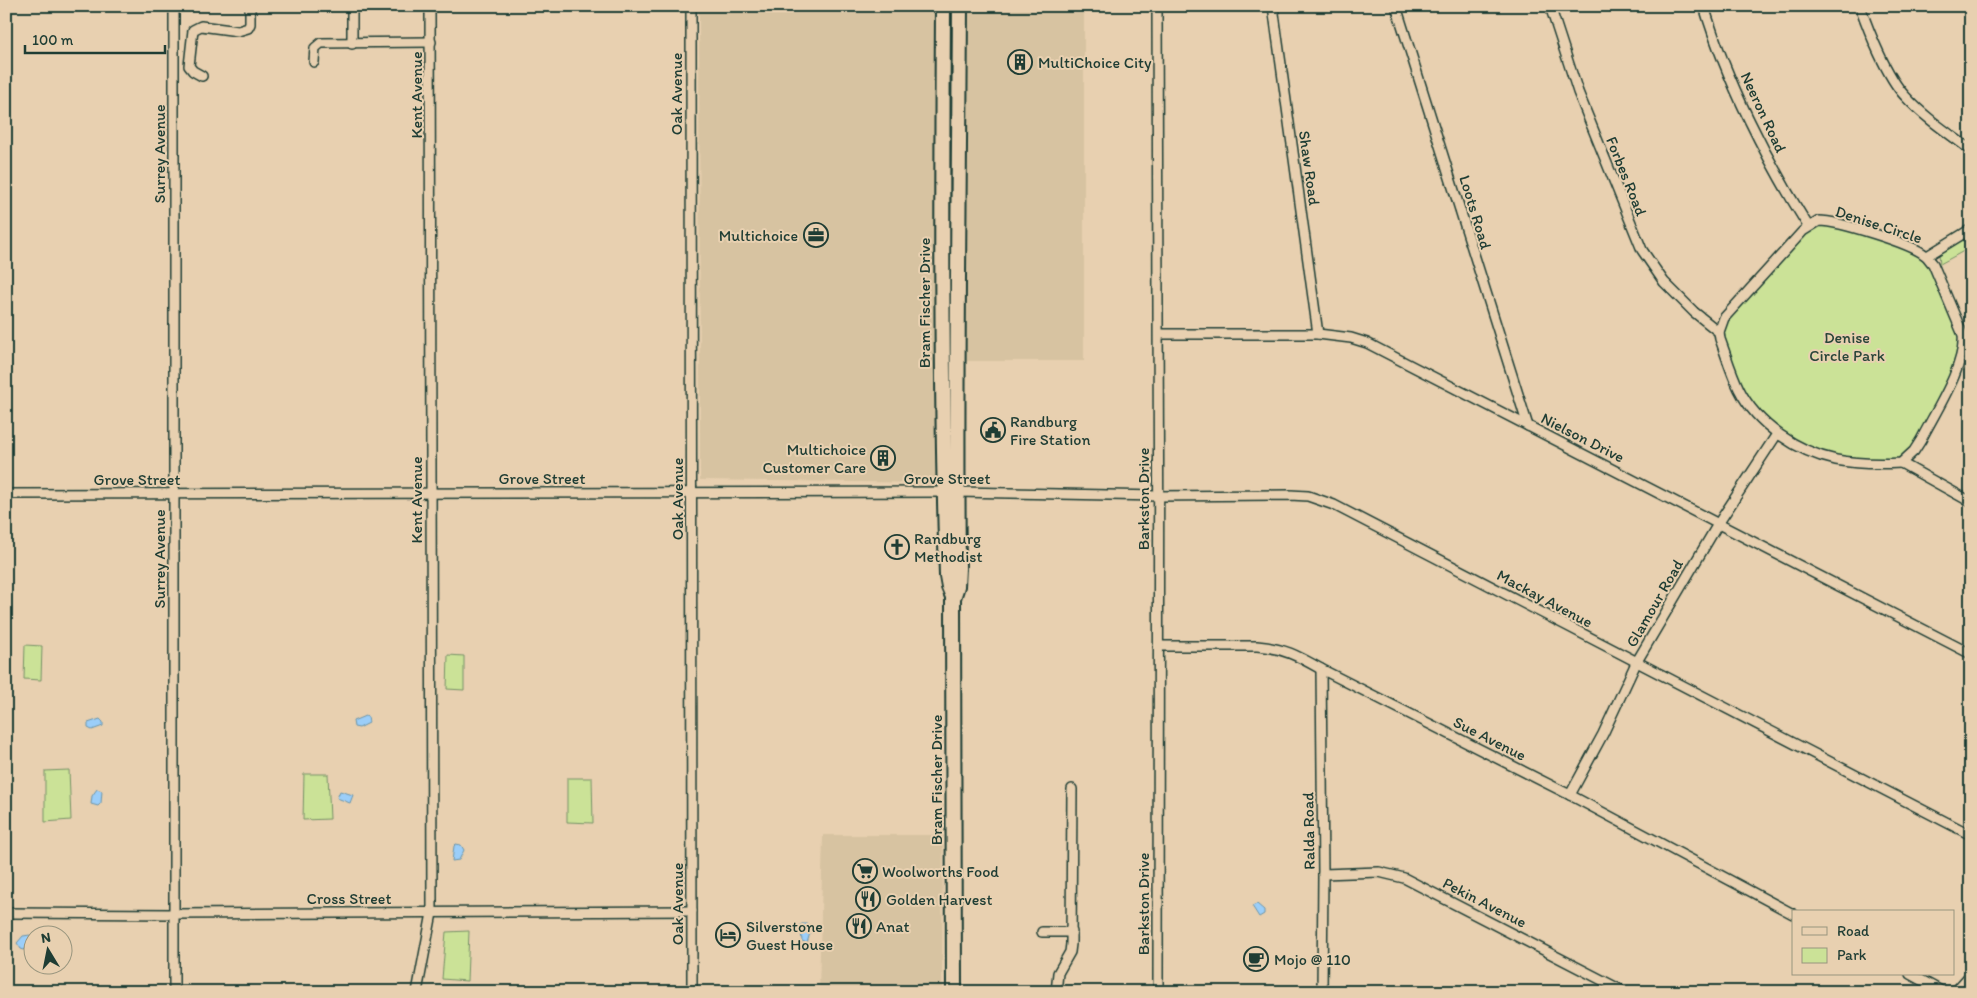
<svg xmlns="http://www.w3.org/2000/svg" width="1977" height="998" viewBox="0 0 1977 998" font-family="Itim,sans-serif">
  <style>
    .built { fill: #d7c3a1 }
    .green { fill: #cbe297; stroke: #759066 }
    .water { fill: #9bcef9; stroke: #6994aa }
    .lines { fill: none; stroke-linecap: round; stroke-linejoin: round }
    .minor-casing { stroke: #1f3d34; stroke-width: 12 }
    .secondary-casing { stroke: #1f3d34; stroke-width: 18 }
    .minor { stroke: #e8d0b0; stroke-width: 9 }
    .secondary { stroke: #e8d0b0; stroke-width: 14 }
    .labels { text-anchor: middle; stroke-width: 4; stroke-linejoin: round; paint-order: stroke }
    .poi-label { font-size: 16px; fill: #1f3d34; stroke: #e8d0b0; text-anchor: start }
    .street-label { font-size: 16px; fill: #1f3d34; stroke: #e8d0b0 }
    .park-label { font-size: 16px; fill: #284539; stroke: #e8d0b0 }
  </style>
  <rect width="100%" height="100%" fill="#e8d0b0"/>
  <filter id="ink" filterUnits="userSpaceOnUse"><feTurbulence type="fractalNoise" baseFrequency=".02" numOctaves="2"/><feDisplacementMap in="SourceGraphic" scale="10" xChannelSelector="R" yChannelSelector="G"/><feConvolveMatrix kernelMatrix="1 2 1 2 8 2 1 2 1" color-interpolation-filters="sRGB"/></filter>
  <g filter="url(#ink)">
    <g class="built">
      <path d="M699 6H1084V361H938V483L700 480Z"/>
      <path d="M823 835H943L942 992H819Z"/>
    </g>
    <g class="green">
      <path d="M1838 222 1934 261 1965 327 1967 336 1965 351 1904 463 1835 460 1774 429 1740 389 1719 329 1810 224Z"/>
      <path d="M1971 235V247L1940 264 1939 254Z"/>
      <path d="M25 645 42 646 41 680 24 679Z"/>
      <path d="M448 655 464 656V690L447 689Z"/>
      <path d="M69 770 71 820 45 822V771Z"/>
      <path d="M304 774H328L330 819 303 820Z"/>
      <path d="M567 778H592L593 823 567 822Z"/>
      <path d="M469 931 467 981 442 979 446 932Z"/>
    </g>
    <g class="water">
      <path d="M365 716 368 717 369 723 359 728 354 727 353 721Z"/>
      <path d="M100 719 103 722V726L92 730 88 728V723Z"/>
      <path d="M97 789 102 791 101 803 98 806 91 804 92 796Z"/>
      <path d="M340 791 353 795 350 803 337 798Z"/>
      <path d="M456 844 461 845 464 850 459 860 452 861 454 846Z"/>
      <path d="M1257 904 1264 910V914L1259 917 1252 906Z"/>
      <path d="M802 924H807L812 926 807 943 802 941 801 932 803 930H798V927Z"/>
      <path d="M30 935 32 942 24 950 21 949 17 943 23 936Z"/>
    </g>
    <g class="lines">
      <defs>
        <g id="minor">
          <path d="M691 6 692 992"/>
          <path d="M1157 6C1160 335 1158 663 1158 992"/>
          <path d="M1273 6 1318 334"/>
          <path d="M1396 6 1528 426"/>
          <path d="M1550 6 1578 92 1642 250 1664 282 1694 312 1719 332"/>
          <path d="M1704 6C1726 80 1767 161 1808 226"/>
          <path d="M1860 6C1869 32 1887 77 1905 96 1924 117 1948 133 1971 150"/>
          <path d="M352 44V6"/>
          <path d="M314 62 315 48 321 43 431 42"/>
          <path d="M202 76 193 71 189 66 193 30 201 26 238 31 248 28 250 24V6"/>
          <path d="M1819 221C1838 221 1910 243 1925 255 1928 257 1930 261 1933 264L1963 335C1966 366 1935 412 1921 440L1914 451 1901 463C1880 464 1857 464 1836 460 1798 452 1757 425 1739 389 1731 373 1726 355 1720 339L1719 332 1724 318 1803 231Z"/>
          <path d="M1927 256 1971 229"/>
          <path d="M1160 334H1318L1351 338 1367 343 1971 654"/>
          <path d="M1901 463 1971 502"/>
          <path d="M6 494 957 492 1158 496 1290 495 1308 496 1334 505 1971 835"/>
          <path d="M1158 646H1257C1284 648 1298 656 1321 669L1570 795 1793 914"/>
          <path d="M1321 669 1323 874 1322 992"/>
          <path d="M1570 795 1603 734 1636 663 1718 524 1777 434"/>
          <path d="M1323 874 1379 872 1404 878 1625 992"/>
          <path d="M6 913 174 914 692 911"/>
          <path d="M1042 932H1072"/>
          <path d="M1910 974 1943 992"/>
          <path d="M174 992V6"/>
          <path d="M417 992 432 913 430 6"/>
          <path d="M1056 992 1058 973 1070 952 1071 944 1072 789"/>
          <path d="M1955 992 1971 974"/>
        </g>
        <g id="secondary">
          <path d="M943 6C942 196 941 386 947 576L949 587 953 597"/>
          <path d="M954 992 953 598 957 586 958 568C956 381 959 193 960 6"/>
        </g>
      </defs>
      <use href="#minor" class="minor-casing"/>
      <use href="#secondary" class="secondary-casing"/>
      <use href="#minor" class="minor"/>
      <use href="#secondary" class="secondary"/>
    </g>
  </g>
  <defs>
    <symbol id="building-ring" viewBox="-11 -11 22 22"><circle r="9.5" fill="#e8d0b0" stroke="#1f3d34" stroke-width="1.5"/><path d="M-4-6H4V6H1V3H-1V6H-4ZM-2.5-4.3h1.7v1.8h-1.7ZM.8-4.3h1.7v1.8H.8ZM-2.5-1h1.7V.8h-1.7ZM.8-1h1.7V.8H.8Z" fill="#1f3d34"/></symbol>
    <symbol id="office-ring" viewBox="-11 -11 22 22"><circle r="9.5" fill="#e8d0b0" stroke="#1f3d34" stroke-width="1.5"/><path d="M-6-3h4V-5.5h4V-3h4V5H-6ZM-1-4.5V-3h2v-1.5ZM-6 0V1H6V0Z" fill="#1f3d34"/></symbol>
    <symbol id="civic-ring" viewBox="-11 -11 22 22"><circle r="9.5" fill="#e8d0b0" stroke="#1f3d34" stroke-width="1.5"/><path d="M-.6-6.5H3V-4.5H.6V-3L4-1V1h2V6H-6V1h2V-1L-.6-3ZM-1.2 2.5V6h2.4V2.5Z" fill="#1f3d34"/></symbol>
    <symbol id="church-ring" viewBox="-11 -11 22 22"><circle r="9.5" fill="#e8d0b0" stroke="#1f3d34" stroke-width="1.5"/><path d="M-1.2-6h2.4v3.5h3.3v2.4h-3.3V6h-2.4V-.1h-3.3v-2.4h3.3Z" fill="#1f3d34"/></symbol>
    <symbol id="supermarket-ring" viewBox="-11 -11 22 22"><circle r="9.5" fill="#e8d0b0" stroke="#1f3d34" stroke-width="1.5"/><path d="M-6-5.5h2.5l.6 2H6L4.5 2H-2.5L-4.4-4H-6ZM-1.5 3.2a1.3 1.3 0 1 0 .1 0ZM3 3.2a1.3 1.3 0 1 0 .1 0Z" fill="#1f3d34"/></symbol>
    <symbol id="restaurant-ring" viewBox="-11 -11 22 22"><circle r="9.5" fill="#e8d0b0" stroke="#1f3d34" stroke-width="1.5"/><path d="M-5-6h1v4h1v-4h1v4h1v-4h1v5L-1.5 .5V6h-2V.5L-5-1ZM5-6V6H3V1.5H1.5Q1.5-4 5-6Z" fill="#1f3d34"/></symbol>
    <symbol id="hotel-ring" viewBox="-11 -11 22 22"><circle r="9.5" fill="#e8d0b0" stroke="#1f3d34" stroke-width="1.5"/><path d="M-6-4.5h1.5V1H6V5H4.5V3h-9V5H-6ZM-4 0a1.8 1.8 0 1 1 3.6 0ZM.5 0V-2.5h3Q6-2.5 6 0Z" fill="#1f3d34"/></symbol>
    <symbol id="cafe-ring" viewBox="-11 -11 22 22"><circle r="9.5" fill="#e8d0b0" stroke="#1f3d34" stroke-width="1.5"/><path d="M-5.5-4.5H6V0H3Q3 3.5 0 3.5H-2.5Q-5.5 3.5-5.5 0ZM3-3.2v2h1.7v-2ZM-6 4.5H4V6H-6Z" fill="#1f3d34"/></symbol>
  </defs>
  <g fill-rule="evenodd">
    <use href="#building-ring" x="1006" y="48" width="28" height="28"/>
    <use href="#office-ring" x="802" y="221" width="28" height="28"/>
    <use href="#civic-ring" x="979" y="416" width="28" height="28"/>
    <use href="#building-ring" x="869" y="444" width="28" height="28"/>
    <use href="#church-ring" x="883" y="533" width="28" height="28"/>
    <use href="#supermarket-ring" x="851" y="857" width="28" height="28"/>
    <use href="#restaurant-ring" x="854" y="885" width="28" height="28"/>
    <use href="#restaurant-ring" x="845" y="912" width="28" height="28"/>
    <use href="#hotel-ring" x="714" y="921" width="28" height="28"/>
    <use href="#cafe-ring" x="1242" y="945" width="28" height="28"/>
  </g>
  <g class="labels">
    <g class="poi-label">
      <text x="1038" y="68">MultiChoice City</text>
      <text x="798" y="241" text-anchor="end">Multichoice</text>
      <text x="1010" y="427">Randburg<tspan x="1010" dy="18">Fire Station</tspan></text>
      <text x="866" y="455" text-anchor="end">Multichoice<tspan x="866" dy="18">Customer Care</tspan></text>
      <text x="914" y="544">Randburg<tspan x="914" dy="18">Methodist</tspan></text>
      <text x="882" y="877">Woolworths Food</text>
      <text x="886" y="905">Golden Harvest</text>
      <text x="746" y="932">Silverstone<tspan x="746" dy="18">Guest House</tspan></text>
      <text x="876" y="932">Anat</text>
      <text x="1274" y="965">Mojo @ 110</text>
    </g>
    <g class="street-label">
      <text transform="translate(676 94) rotate(-90)" y="6">Oak Avenue</text>
      <text transform="translate(416 95) rotate(-90)" y="6">Kent Avenue</text>
      <text transform="translate(1764 112) rotate(65)" y="6">Neeron Road</text>
      <text transform="translate(159 154) rotate(-90)" y="6">Surrey Avenue</text>
      <text transform="translate(1310 168) rotate(82)" y="6">Shaw Road</text>
      <text transform="translate(1627 176) rotate(68)" y="6">Forbes Road</text>
      <text transform="translate(1476 212) rotate(73)" y="6">Loots Road</text>
      <text transform="translate(1879 224) rotate(18)" y="6">Denise Circle</text>
      <text transform="translate(924 303) rotate(-90)" y="6">Bram Fischer Drive</text>
      <text transform="translate(1583 437) rotate(27)" y="6">Nielson Drive</text>
      <text x="542" y="484">Grove Street</text>
      <text x="947" y="484">Grove Street</text>
      <text x="137" y="485">Grove Street</text>
      <text transform="translate(677 499) rotate(-90)" y="6">Oak Avenue</text>
      <text transform="translate(1143 499) rotate(-90)" y="6">Barkston Drive</text>
      <text transform="translate(416 500) rotate(-90)" y="6">Kent Avenue</text>
      <text transform="translate(159 559) rotate(-90)" y="6">Surrey Avenue</text>
      <text transform="translate(1545 598) rotate(28)" y="6">Mackay Avenue</text>
      <text transform="translate(1654 603) rotate(-60)" y="6">Glamour Road</text>
      <text transform="translate(1490 738) rotate(27)" y="6">Sue Avenue</text>
      <text transform="translate(936 780) rotate(-90)" y="6">Bram Fischer Drive</text>
      <text transform="translate(1308 831) rotate(-91)" y="6">Ralda Road</text>
      <text x="349" y="904">Cross Street</text>
      <text transform="translate(1485 902) rotate(27)" y="6">Pekin Avenue</text>
      <text transform="translate(677 904) rotate(-90)" y="6">Oak Avenue</text>
      <text transform="translate(1143 904) rotate(-90)" y="6">Barkston Drive</text>
    </g>
    <g class="park-label">
      <text x="1847" y="343">Denise<tspan x="1847" dy="18">Circle Park</tspan></text>
    </g>
  </g>
  <rect width="1977" height="998" fill="none" stroke="#e8d0b0" stroke-width="25"/>
  <rect x="12" y="12" width="1952" height="973" fill="none" stroke="#1f3d34" stroke-width="2" filter="url(#ink)"/>
  <rect x="1792" y="910" width="162" height="65" fill="#e8d0b0" stroke="#98957e"/>
  <rect x="1802" y="927" width="25" height="8" fill="#e8d0b0" stroke="#98957e"/>
  <text x="1837" y="936" font-size="15" fill="#1f3d34">Road</text>
  <rect x="1802" y="948" width="25" height="15" fill="#cbe297" stroke="#98957e"/>
  <text x="1837" y="960" font-size="15" fill="#1f3d34">Park</text>
  <g transform="translate(48 950) rotate(350)"><circle r="24" fill="#e8d0b0" stroke="#98957e"/>
  <path d="M0-4L9 19L0 12L-9 19Z" fill="#1f3d34"/>
  <text y="-8" font-size="14" font-weight="bold" text-anchor="middle" fill="#1f3d34">N</text>
  </g>
  <path d="M25 45v8h140v-8" fill="none" stroke="#1f3d34" stroke-width="2.5"/>
  <text x="32" y="45" font-size="15" fill="#1f3d34" stroke="#e8d0b0" stroke-width="4" paint-order="stroke">100 m</text>
</svg>
